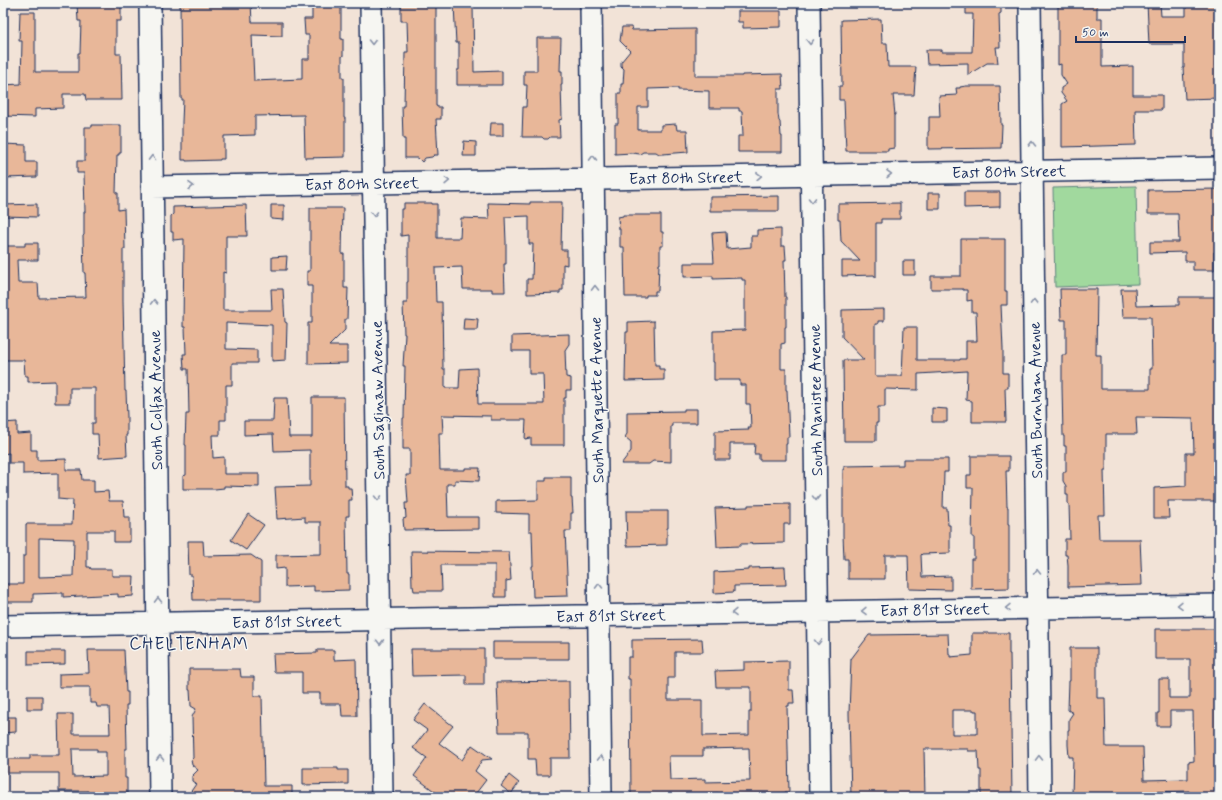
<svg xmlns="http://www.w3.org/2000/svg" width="1222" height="800" font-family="Mynerve,sans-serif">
	<rect width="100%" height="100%" fill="#f2e3d7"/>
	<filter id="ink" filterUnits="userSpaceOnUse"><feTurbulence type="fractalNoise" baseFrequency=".025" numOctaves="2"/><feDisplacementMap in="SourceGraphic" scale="8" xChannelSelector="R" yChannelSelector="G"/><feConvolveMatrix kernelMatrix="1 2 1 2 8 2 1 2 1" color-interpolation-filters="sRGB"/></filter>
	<g filter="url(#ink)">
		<!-- green -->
		<path fill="#a1d99e" stroke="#5e847e" d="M1136 186 1138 284 1055 287 1053 188Z"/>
		<!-- building -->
		<path fill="#e8b799" stroke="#1b2f5e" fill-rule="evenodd" d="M77 3H121V21H116V54H121L122 100H86L85 94H63V108L35 109V117L3 116V85L21 84 22 41H19L20 12H35V72H78V53H80L81 21H78Z
			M180 3H251L252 22H282V36L252 35 254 81 302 79V59H309V35H305L304 19H312V3H341V39H343V56H342V78H344V118H345V157L305 158 304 115 255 116V135L224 136V159H220V160L186 161V160H182V122L183 99H181Z
			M401 3H436V106H437V107H441V119H436L438 155H434L432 157 425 158 422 162 418 158H405V139H403L402 106H404L405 52H408L407 21H401Z
			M966 3H1001V13L999 14 1000 47H996L998 63H987L968 75V63L927 64 926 50H942V52H972L973 14H966Z
			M1058 3H1097V18H1102V67L1133 66V95H1162V110H1135L1136 145 1062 147V104L1067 101 1061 93V88L1067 84 1061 75V64L1058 65Z
			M1147 3H1160L1161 16H1186V4H1188V3H1219V32H1217L1216 66H1219V98L1185 99 1183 68H1184V44H1149Z
			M454 5H473L474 72 502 71V85H457V70H459V43H456Z
			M738 11H781V27L743 28V22H738Z
			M881 19 882 43H887L888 67H916L914 95H893L895 115H894V148L888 149V151H846L844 100H839V86H842L841 20Z
			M622 27H631L632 30 695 29V76H742V75L782 74 783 89H778V114L779 121 780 122 781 136H782V152H738V136H743L742 111H739V108H709V91L678 90V88L648 89V107H638V130H661V125L676 124 677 130H687L688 152 663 154H659L656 152H643L640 154 632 153 615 154V124H618V93H621V84H623L624 69 621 66V62L630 51 620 41Z
			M537 38H561L560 71H562V85H561L562 119 559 120 560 137H550L548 139H544L542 137H522L523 107H526L527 85H524V71H537Z
			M966 86H1000L1001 125H1002L1001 148 928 149V132L929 131V117H940L939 96 957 95 956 88H960V87Z
			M491 123H503V136H490Z
			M92 125H121V153H119V155H117L116 193H118V210L124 209 125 249H123V301L125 391H126L127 417V435H126L127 456 99 458 98 434H92V423H95V388H70V403H55V381L28 382V376H25L24 360H3V246H25V243H38V260H17L18 283H38L39 298 86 297 85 273H84L83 236 84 235V212H85L84 173H77V161H85V127H92Z
			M464 141 476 142V156H463Z
			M3 144 26 145V162H37V177L3 178Z
			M1219 189 1218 252H1214V270H1193V261H1185V252L1150 253V242H1179L1178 214H1148V190Z
			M964 192H1000V207L964 208Z
			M928 193H940V209H928Z
			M779 196V211H710V197Z
			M530 202H562L561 250H567V265L563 264V290H560V293L527 294V279H532L533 244H529V216L505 217 506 242V264H504L505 292H492V289H463L462 267 435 268 436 302H442L443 369H445V388H459L460 369 477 368 478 404H544L543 374H529V351H512V336L569 334V344L565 350 566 377 571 378V390H566V398H564V445H531V438L525 439 526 420H491V416L442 415 443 433H439L440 470H465V468H480L479 481 455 480V484H447L448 517H479V529L404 530 403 519 406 518 405 503H408L406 475H410V449H403V418H404L405 366H403L405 334H404L403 303H407V282H408V235L401 236V209H404V203H432V204H437V238H460L461 218 489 219 488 203 530 204Z
			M900 203V219H881V223H876V278L874 275 842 276V261H860L841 241 840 220H838V204Z
			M37 204V217L3 216V205Z
			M246 205 247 236H226V273L223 272V310H272L271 289H283L285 322 287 323 286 360 272 361V325L226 323V349L257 350V363H232V385H226V420H220V435H212L213 458 224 457V474H259V487L224 486V488L215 489H183V476L186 475V445H185L186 414H189L188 369H184L183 354H186L185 327H183L184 239 173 240V232H171V216L173 214V207Z
			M271 205H284V220L271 219Z
			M310 208H343L342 254H344V288H348L347 319H345V330L329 346H347V363L308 364V323H312V286H307V271H310Z
			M623 215H661V232H663V246H660V264H659L658 291H655V295H646V297H625L624 247H620V229H619L618 217 623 216Z
			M781 229V246H785L786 260H784L785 297H786V327H785V343L781 344V369H786V390H787L789 437H787V444H786V460H759V454H754L755 444H730V460H715V431L749 430 748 428H751L750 404H746V385H740V380H714V362H713V331L745 330V280H742V278L713 279V276L684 277V263H714L712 233 726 232 727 249 751 247V236H757V230Z
			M961 239H1005V291H1007V305H1001L1003 349V373H1008V388H1005L1006 422H972V401L966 400 967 371 918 374V390L885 389V407H878V423H876V441H844L843 360H864L842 337V310L884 309V321H878V324H875V376H902L904 327H917V360H960V359H966V341H977L976 312H972V300L967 301V290H963V289H931V276H961Z
			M287 256 286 270H272V257Z
			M903 261H915V275H903Z
			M1060 289H1097L1096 355H1101V389H1150V369H1152L1151 317H1123L1121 289H1135L1136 306 1179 305V297H1219V501H1168L1169 518H1154V488L1186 486V453H1194L1193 418 1136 417 1137 434H1106V470H1104L1105 515H1098L1099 539H1140L1142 585 1068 587V565L1067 555H1065V539H1070L1069 504H1068V495H1066V486L1063 481V472H1066V446H1064V436H1063L1062 386V355H1066V320H1061Z
			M464 318 478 319 477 330H463Z
			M654 321 655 365H659V369H664V380L625 381 626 332H628V322Z
			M312 397H344L345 486H348V488H351L352 500H349V516H346L347 574H349V590L314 591V586L285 587V568L276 569V555L321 554V522H305V517L277 519 275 487 310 486V450L274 451 273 434 244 435V421H273L274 398H287L289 437H312Z
			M932 408 947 409V422H932Z
			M684 409H697V423H672V426H671V462L653 461 649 464H621L631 451V442L625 437 627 434V412L684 411Z
			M17 422V434L31 433V450H37V460L66 459V470H81L82 480H94V492L108 491 109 501H123L124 517H130V542H114V531H87V567H90L91 569H112V576H134L133 596 118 597V594L63 597V593L33 594V602H3V584H23V556H26V524H72L73 500H69L58 499V473L23 474V463H9V453L3 454V423ZM39 538 74 539 73 576 39 577Z
			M971 456H1009V471H1006L1007 507H1008V524H1009V588L971 589V559H974V537H972L973 488H967V475H971Z
			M903 459H948V472H944L943 508H947L948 525H950V553L922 554 921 555 922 577 951 576V590L909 589 908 555H885V579H848V559H844L843 535V469H844V466L903 465Z
			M546 477H571V498H572L573 513H571V531H565L568 596 533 597 532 566H533L532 531H529V514L496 513V501L538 500V481H546Z
			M790 504V524H784V543L740 544V546L717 547 715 508 748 507V505Z
			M626 511H668V528H667V545L627 546Z
			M248 514 264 525 246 550 231 540Z
			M188 541H203L204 556 251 555 261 562V600H193L192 575H189Z
			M411 551 509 552 511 580 506 581V597H495V565H441L442 591H414L413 586H412Z
			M785 567 786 585 734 586V592L714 593V572L749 570V568Z
			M1155 629H1219V797H1189V791L1143 792V795H1072L1073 757H1069L1068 745V730H1069V719L1073 713 1068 710 1069 681H1070V648H1097V698H1105L1106 747H1143L1144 780 1188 779V762L1194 761 1193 711H1170V726H1157V713H1159V679H1169V698H1190V659H1155Z
			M972 633H1009V654H1010L1012 797H981V770H979L978 751H968V749H924L925 797H851L849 713 851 659 869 635 948 634 949 654H950V657L972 655ZM952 710H974V711H977V734H952Z
			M702 639 703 652H675V678H668V700H702V719H703V736L749 735V712H751V687H716L715 671 744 670V662L789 661V690H793L794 703H789V706H787L789 792H785V793L718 795V793L669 795V796H631L630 679H628V657H632V640ZM749 748 750 781 705 782V779L670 780 669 756H703V749Z
			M493 642H569V659H493Z
			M411 649H484V685H466V675L412 676Z
			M88 650H124L126 692H128V705H126L127 749H125V778H127V797H88V791H59V773H3V759H30V755H59L58 714H73V734H110L109 707H97L96 703H90V687H59V674L89 673ZM72 749H97V752H106V776L73 777Z
			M317 650H334V660L356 659 357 716H342L341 704H320V693H302V672H274L273 654 317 653Z
			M28 651H65V664L28 665Z
			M189 669H240L241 677H254V696H262L264 786H292V797H187L196 784 192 781V776L198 770 192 765 191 760 193 758 192 717 196 709 191 706 190 690H189Z
			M569 681 570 758H550V775H536L535 759H528V732H499L497 682Z
			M27 696H42V709H27Z
			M425 704 453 726 439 743 462 760 472 745 492 759 482 760 475 771 486 780 473 797H442L414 776 427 758 413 748 427 730 413 720Z
			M3 717H16V732L3 733Z
			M303 768H338V770H348V784L303 785Z
			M509 775 519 783 511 794 501 786Z"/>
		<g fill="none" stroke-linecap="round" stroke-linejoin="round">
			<!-- minor casing -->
			<g stroke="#1b2f5e" stroke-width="24">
				<path id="minor" d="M150 3 160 797
					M371 3 382 797
					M591 3 601 797
					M809 3 820 797
					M1030 3 1040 797
					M152 187 1219 168
					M3 626 1219 605"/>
			</g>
			<!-- minor -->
			<use href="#minor" stroke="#f6f6f2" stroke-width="21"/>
		</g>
		<!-- one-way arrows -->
		<defs><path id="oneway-chevron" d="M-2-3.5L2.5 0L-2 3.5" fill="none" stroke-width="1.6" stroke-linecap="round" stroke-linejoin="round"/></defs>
		<g stroke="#8892a8">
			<use href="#oneway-chevron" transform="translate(372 42) rotate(89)"/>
			<use href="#oneway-chevron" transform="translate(810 42) rotate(89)"/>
			<use href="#oneway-chevron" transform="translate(1032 144) rotate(-91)"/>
			<use href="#oneway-chevron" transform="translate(152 158) rotate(-91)"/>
			<use href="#oneway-chevron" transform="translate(593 158) rotate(-91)"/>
			<use href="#oneway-chevron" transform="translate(889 174) rotate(-1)"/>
			<use href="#oneway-chevron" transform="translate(759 176) rotate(-1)"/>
			<use href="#oneway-chevron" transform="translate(447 181) rotate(-1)"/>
			<use href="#oneway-chevron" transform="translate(191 186) rotate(-1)"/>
			<use href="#oneway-chevron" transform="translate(812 200) rotate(89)"/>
			<use href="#oneway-chevron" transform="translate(374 214) rotate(89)"/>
			<use href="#oneway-chevron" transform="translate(595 288) rotate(-91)"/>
			<use href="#oneway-chevron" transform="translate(154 302) rotate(-91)"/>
			<use href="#oneway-chevron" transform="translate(1034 302) rotate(-91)"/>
			<use href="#oneway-chevron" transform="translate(378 498) rotate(89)"/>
			<use href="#oneway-chevron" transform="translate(816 498) rotate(89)"/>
			<use href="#oneway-chevron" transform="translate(1037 572) rotate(-91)"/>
			<use href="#oneway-chevron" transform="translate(599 586) rotate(-91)"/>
			<use href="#oneway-chevron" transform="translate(158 600) rotate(-91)"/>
			<use href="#oneway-chevron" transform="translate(1180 605) rotate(179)"/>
			<use href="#oneway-chevron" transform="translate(1008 608) rotate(179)"/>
			<use href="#oneway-chevron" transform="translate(864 611) rotate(179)"/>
			<use href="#oneway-chevron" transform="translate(734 613) rotate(179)"/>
			<use href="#oneway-chevron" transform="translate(380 642) rotate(89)"/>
			<use href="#oneway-chevron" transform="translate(818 642) rotate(89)"/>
			<use href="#oneway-chevron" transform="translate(160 758) rotate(-91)"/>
			<use href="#oneway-chevron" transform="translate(601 758) rotate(-91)"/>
			<use href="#oneway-chevron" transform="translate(1039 758) rotate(-91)"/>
		</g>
	</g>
	<g text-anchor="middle" stroke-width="3" stroke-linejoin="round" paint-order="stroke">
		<!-- street labels -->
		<g font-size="16" fill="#1b2f5e" stroke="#f6f6f2">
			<text transform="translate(1009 171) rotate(-1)" y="6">East 80th Street</text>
			<text transform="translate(686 177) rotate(-1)" y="6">East 80th Street</text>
			<text transform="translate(362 183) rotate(-1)" y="6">East 80th Street</text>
			<text transform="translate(155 400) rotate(-91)" y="6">South Colfax Avenue</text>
			<text transform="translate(377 400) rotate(-91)" y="6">South Saginaw Avenue</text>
			<text transform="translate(596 400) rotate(-91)" y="6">South Marquette Avenue</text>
			<text transform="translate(815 400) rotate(-91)" y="6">South Manistee Avenue</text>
			<text transform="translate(1035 400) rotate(-91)" y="6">South Burnham Avenue</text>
			<text transform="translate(935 609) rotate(-1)" y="6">East 81st Street</text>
			<text transform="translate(611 615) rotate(-1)" y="6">East 81st Street</text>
			<text transform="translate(287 621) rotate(-1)" y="6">East 81st Street</text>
		</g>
		<!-- neighbourhood labels -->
		<g font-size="17" letter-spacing="1" fill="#1b2f5e" stroke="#f6f6f2">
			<text x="189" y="649">CHELTENHAM</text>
		</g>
	</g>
	<!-- margin -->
	<rect width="1222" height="800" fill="none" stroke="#f6f6f2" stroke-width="16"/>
	<rect x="8" y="8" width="1206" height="784" fill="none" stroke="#1b2f5e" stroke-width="1.5" filter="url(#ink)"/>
	<!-- scale -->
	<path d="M1076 36v6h109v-6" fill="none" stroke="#1b2f5e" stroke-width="2"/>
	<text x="1082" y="36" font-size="12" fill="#1b2f5e" stroke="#f6f6f2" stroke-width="3" paint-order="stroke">50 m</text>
</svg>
